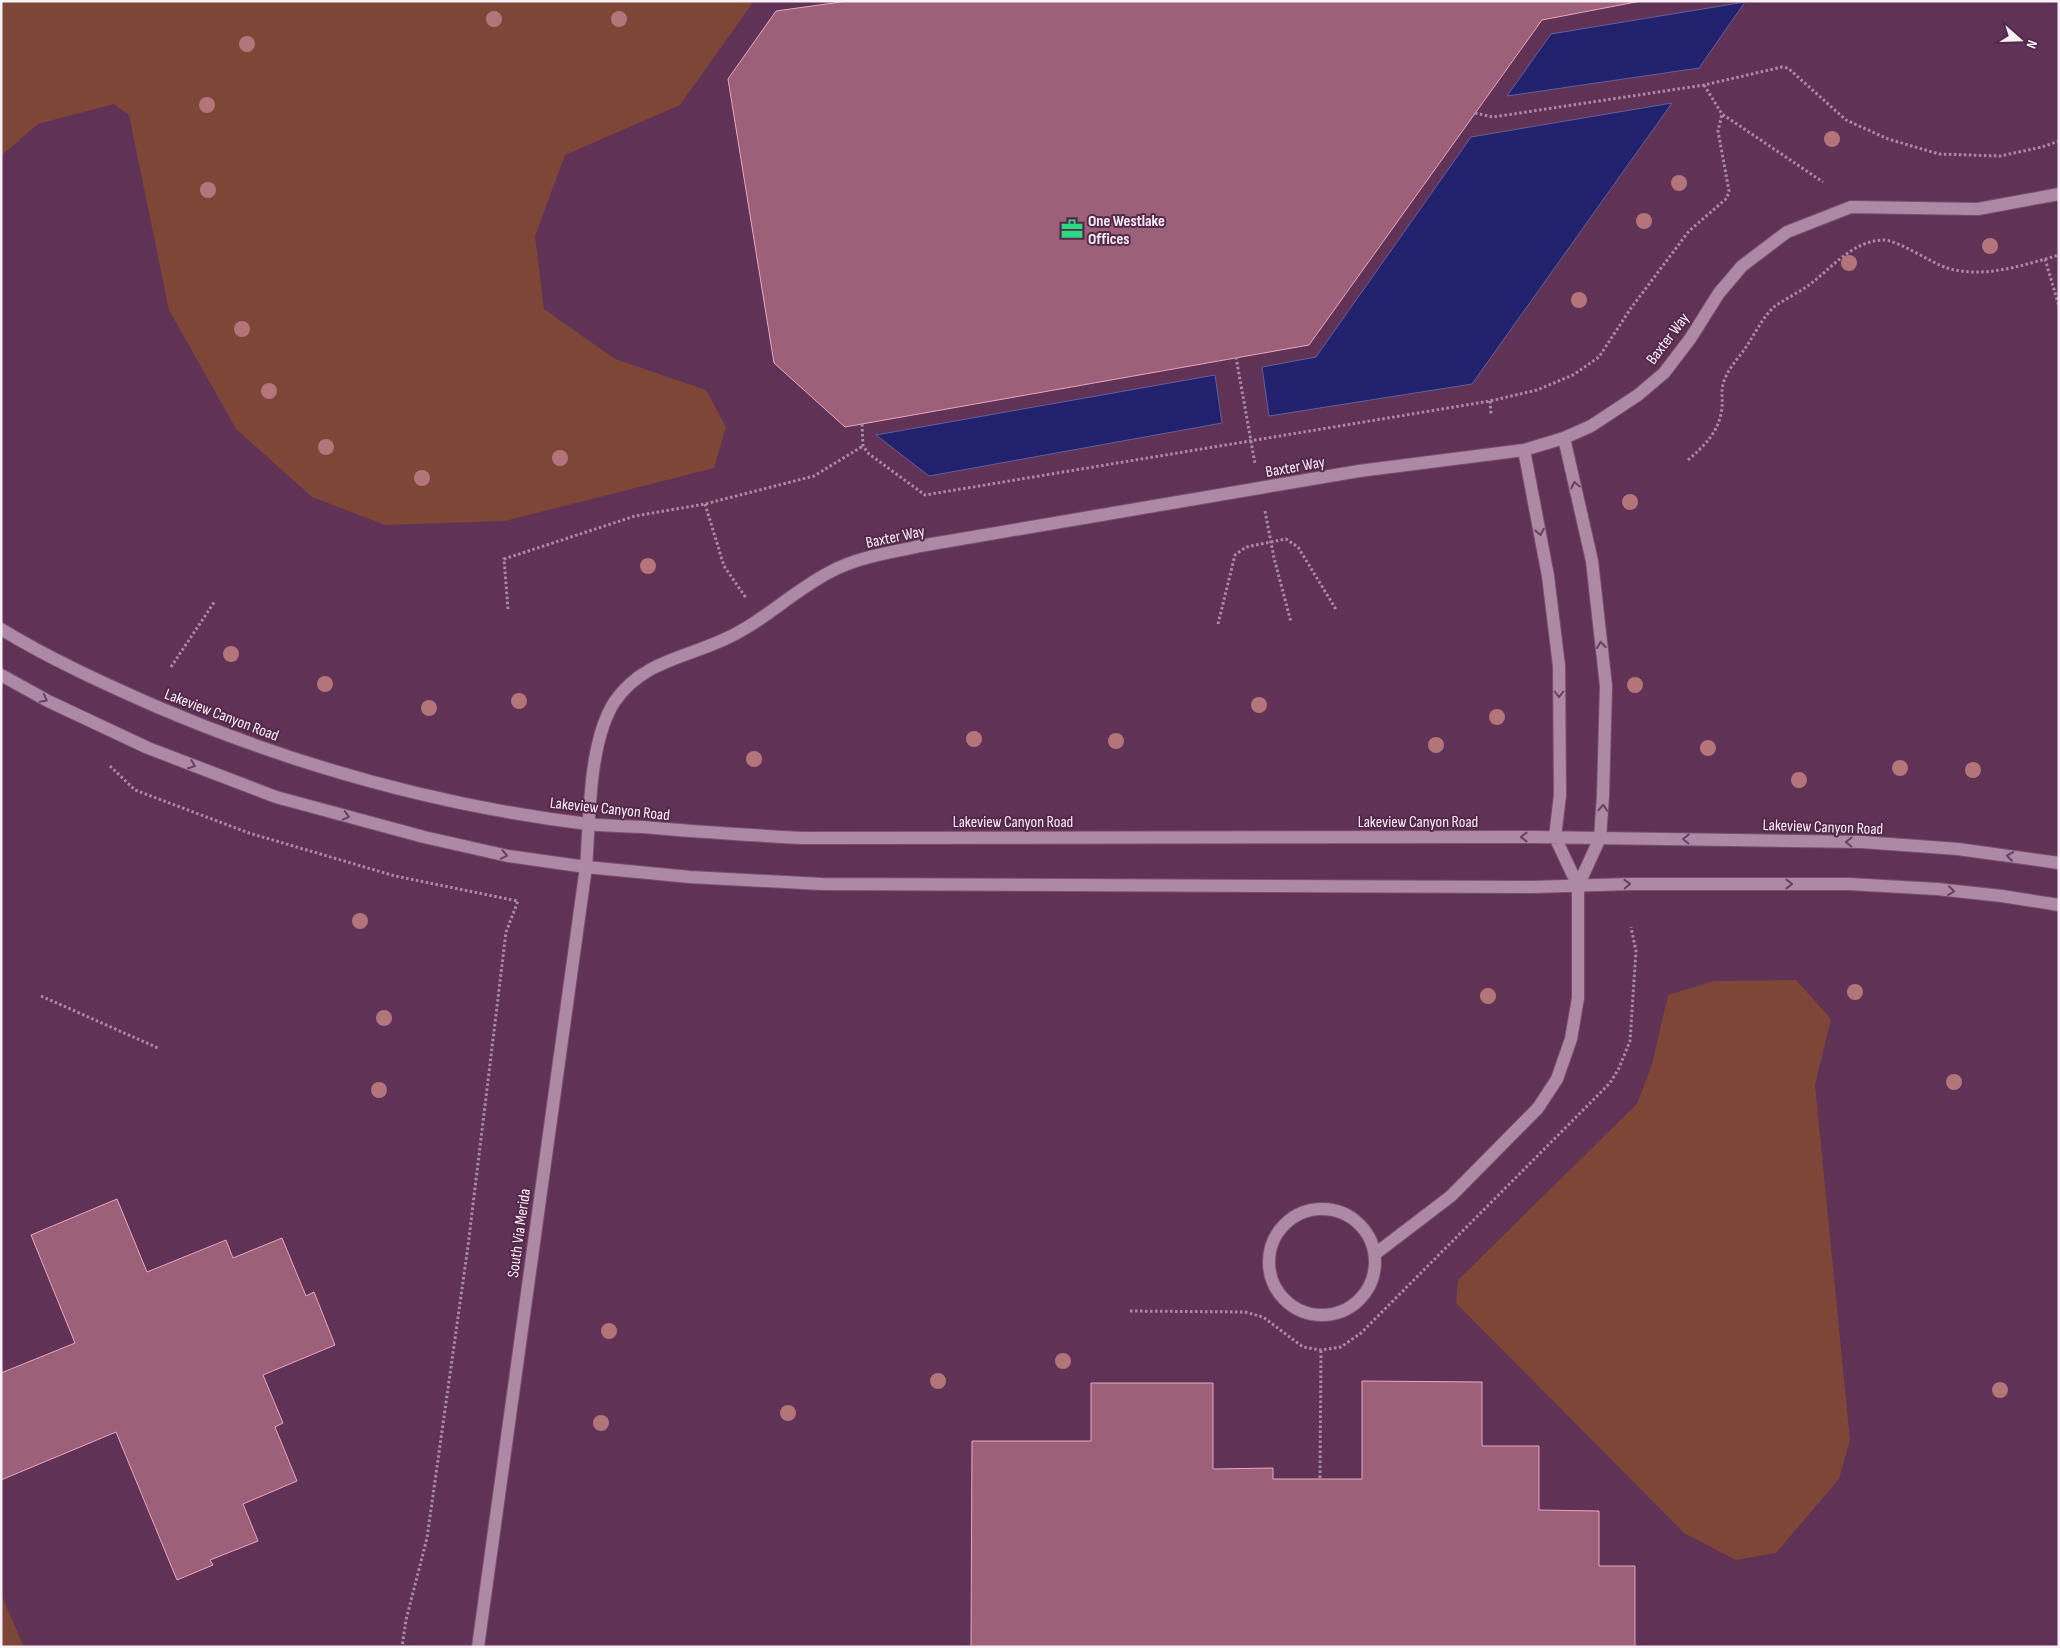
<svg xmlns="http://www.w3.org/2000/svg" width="2060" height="1648" font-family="'Sofia Sans Condensed',sans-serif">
	<rect width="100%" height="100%" fill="#603256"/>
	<!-- green -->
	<path fill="#7d4637" d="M1 1H754L680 105 565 155 535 236 544 309 615 359 706 390 726 427 714 468 505 521 385 525 312 497 236 429 169 310 129 115 114 104 38 124 1 156Z
		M1796 980 1831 1019 1815 1085 1850 1440 1839 1479 1776 1553 1736 1560 1684 1533 1456 1303 1458 1280 1637 1104 1652 1064 1668 995 1714 981Z
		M1 1594 24 1647H1Z"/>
	<!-- water -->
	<path fill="#21216e" stroke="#625f97" d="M1745 2 1699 68 1507 96 1551 34Z
		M1672 103 1472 384 1269 416 1262 367 1316 357 1471 137Z
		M1215 375 1222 423 929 476 876 435Z"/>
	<!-- building -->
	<path fill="#9c6078" stroke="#e9a7c0" d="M848 1H1641L1542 20 1309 345 845 427 774 363 728 79 776 11Z
		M117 1199 147 1272 226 1240 233 1258 282 1238 306 1296 314 1292 335 1345 263 1375 283 1423 275 1427 297 1481 243 1504 258 1541 210 1560 213 1565 177 1580 116 1432 1 1480V1373L75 1343 31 1235Z
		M1362 1381 1482 1382V1446H1539V1510L1599 1511V1566H1635V1647H971L972 1441H1091V1383H1213V1469L1273 1468V1479H1362Z"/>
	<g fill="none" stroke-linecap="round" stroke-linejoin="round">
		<!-- minor casing -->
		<g stroke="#795070" stroke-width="14">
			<path id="minor" d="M1564 438 1592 561 1606 686 1603 796 1600 838 1578 886
				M1 629C50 659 103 683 155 706 293 765 439 806 588 824 606 826 624 826 643 827 696 832 749 835 802 838L1533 837 1862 842 1958 849 2059 863
				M1 675 48 701 148 748 276 797 424 837 508 856 586 867 690 877 822 884 1532 887 1630 884H1849L1937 889 2002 896 2059 905
				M1269 1262a53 53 0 1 1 106 0a53 53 0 1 1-106 0Z
				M1375 1254 1451 1196 1538 1108 1557 1079 1571 1039 1578 998V886L1555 837 1560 795 1559 666 1548 576 1524 450
				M478 1647 586 867C590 819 588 742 615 701 643 661 685 658 725 639 763 622 793 591 830 572 857 557 890 553 920 546L1359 471 1524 450 1564 438 1591 426 1638 395 1664 373 1690 339 1719 293 1742 266 1787 232 1851 207 1978 209 2059 194"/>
		</g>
		<!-- path -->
		<path stroke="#a98ba2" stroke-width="3" stroke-dasharray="2.5 2.5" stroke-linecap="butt" d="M1704 85 1722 114 1823 182
			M1475 113 1493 117 1704 85 1782 67 1788 68 1846 120 1888 139 1939 154 2000 156 2042 147 2059 141
			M2045 259 2059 306
			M1236 357 1255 464
			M1490 401 1491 414
			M862 424 863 446 869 454 925 495 1490 401 1537 390 1573 375 1599 357 1631 308 1689 231 1727 198 1729 191 1718 131 1722 114
			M1688 460C1705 445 1719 432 1722 408 1723 398 1720 389 1725 379 1729 367 1739 358 1746 347 1755 334 1762 318 1774 307 1785 299 1798 293 1809 285 1832 268 1851 242 1882 240 1897 239 1931 263 1947 268 1984 279 2024 265 2059 255
			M705 504 724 566 746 598
			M1265 511 1274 558 1291 622
			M508 609 504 559 635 516 705 504 814 476 863 446
			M1218 624 1235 555 1246 547 1286 539 1298 547 1337 611
			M171 667 215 601
			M110 766 135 790 249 833 395 876 518 901 506 932 468 1246 427 1538 406 1620 402 1647
			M41 996 158 1048
			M1130 1311 1245 1312 1263 1317 1303 1347 1321 1350 1341 1347 1361 1333 1610 1083 1619 1068 1630 1041 1636 951 1631 927
			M1320 1478 1321 1350"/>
		<!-- minor -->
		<use href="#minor" stroke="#ae89a5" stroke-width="12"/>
	</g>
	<!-- trees -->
	<g fill="#b4757a">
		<circle cx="494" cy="19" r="8"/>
		<circle cx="619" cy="19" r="8"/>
		<circle cx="247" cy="44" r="8"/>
		<circle cx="207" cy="105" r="8"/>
		<circle cx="1832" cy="139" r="8"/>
		<circle cx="1679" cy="183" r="8"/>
		<circle cx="208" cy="190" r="8"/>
		<circle cx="1644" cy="221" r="8"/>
		<circle cx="1990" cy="246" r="8"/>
		<circle cx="1849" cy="263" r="8"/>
		<circle cx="1579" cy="300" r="8"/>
		<circle cx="242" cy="329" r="8"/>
		<circle cx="269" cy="391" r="8"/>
		<circle cx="326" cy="447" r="8"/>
		<circle cx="560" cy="458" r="8"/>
		<circle cx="422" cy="478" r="8"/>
		<circle cx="1630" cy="502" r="8"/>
		<circle cx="648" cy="566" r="8"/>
		<circle cx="231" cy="654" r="8"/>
		<circle cx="325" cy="684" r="8"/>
		<circle cx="1635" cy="685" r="8"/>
		<circle cx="519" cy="701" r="8"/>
		<circle cx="1259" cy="705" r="8"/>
		<circle cx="429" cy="708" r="8"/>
		<circle cx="1497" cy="717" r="8"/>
		<circle cx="974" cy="739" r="8"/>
		<circle cx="1116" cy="741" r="8"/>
		<circle cx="1436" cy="745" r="8"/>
		<circle cx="1708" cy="748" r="8"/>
		<circle cx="754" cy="759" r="8"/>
		<circle cx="1900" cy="768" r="8"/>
		<circle cx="1973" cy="770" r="8"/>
		<circle cx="1799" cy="780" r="8"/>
		<circle cx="360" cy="921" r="8"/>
		<circle cx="1855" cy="992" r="8"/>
		<circle cx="1488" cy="996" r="8"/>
		<circle cx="384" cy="1018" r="8"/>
		<circle cx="1954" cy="1082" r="8"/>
		<circle cx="379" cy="1090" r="8"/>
		<circle cx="609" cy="1331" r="8"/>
		<circle cx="1063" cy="1361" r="8"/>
		<circle cx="938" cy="1381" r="8"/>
		<circle cx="2000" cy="1390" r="8"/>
		<circle cx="788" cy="1413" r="8"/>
		<circle cx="601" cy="1423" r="8"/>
	</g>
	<!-- one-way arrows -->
	<defs><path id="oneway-chevron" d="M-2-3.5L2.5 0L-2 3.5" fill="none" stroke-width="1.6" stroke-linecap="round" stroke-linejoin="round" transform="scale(1.25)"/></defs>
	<g stroke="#6a4062">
		<use href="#oneway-chevron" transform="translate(1575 485) rotate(-102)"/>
		<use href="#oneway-chevron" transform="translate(1540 532) rotate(79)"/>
		<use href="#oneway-chevron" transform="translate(1601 645) rotate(-96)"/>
		<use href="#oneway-chevron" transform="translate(1559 694) rotate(90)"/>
		<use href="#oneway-chevron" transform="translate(44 699) rotate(28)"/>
		<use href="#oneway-chevron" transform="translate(192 765) rotate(21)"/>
		<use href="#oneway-chevron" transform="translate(1603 808) rotate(-86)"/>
		<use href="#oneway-chevron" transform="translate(346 816) rotate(15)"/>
		<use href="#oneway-chevron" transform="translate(1524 837) rotate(180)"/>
		<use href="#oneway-chevron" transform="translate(1686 839) rotate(-179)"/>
		<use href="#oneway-chevron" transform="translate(1849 842) rotate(-179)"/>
		<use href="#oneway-chevron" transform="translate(504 855) rotate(11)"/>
		<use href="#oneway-chevron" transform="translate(2010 856) rotate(-172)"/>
		<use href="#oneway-chevron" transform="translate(1627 884) rotate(-2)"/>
		<use href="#oneway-chevron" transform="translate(1789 884)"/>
		<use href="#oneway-chevron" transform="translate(1951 891) rotate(6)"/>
	</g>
	<!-- icons -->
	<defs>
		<g id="office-bare" transform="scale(1.725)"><path d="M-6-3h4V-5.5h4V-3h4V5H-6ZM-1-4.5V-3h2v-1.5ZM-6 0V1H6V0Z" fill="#2ed883" stroke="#54284b" stroke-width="2.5" paint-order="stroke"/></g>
	</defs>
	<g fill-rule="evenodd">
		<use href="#office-bare" x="1072" y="229"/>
	</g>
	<g text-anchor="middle" stroke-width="4" stroke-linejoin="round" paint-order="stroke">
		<!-- poi labels -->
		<g font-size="16" font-weight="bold" fill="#fbf0f8" stroke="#54284b" text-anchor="start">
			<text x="1088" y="226">One Westlake<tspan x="1088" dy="18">Offices</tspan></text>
		</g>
		<!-- street labels -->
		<g font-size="16" fill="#fbf0f8" stroke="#54284b">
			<text transform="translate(1667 338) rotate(-53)" y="6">Baxter Way</text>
			<text transform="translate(1295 466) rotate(-10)" y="6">Baxter Way</text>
			<text transform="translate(895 536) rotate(-12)" y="6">Baxter Way</text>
			<text transform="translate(222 714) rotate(21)" y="6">Lakeview Canyon Road</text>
			<text transform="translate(610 808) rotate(6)" y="6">Lakeview Canyon Road</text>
			<text x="1013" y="827">Lakeview Canyon Road</text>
			<text x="1418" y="827">Lakeview Canyon Road</text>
			<text transform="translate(1823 826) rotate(2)" y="6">Lakeview Canyon Road</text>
			<text transform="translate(518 1233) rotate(-82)" y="6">South Via Merida</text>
		</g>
	</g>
	<!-- border -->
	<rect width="2060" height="1648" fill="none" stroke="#fbf0f8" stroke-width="5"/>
	<!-- north arrow -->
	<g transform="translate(2020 40) rotate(110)" stroke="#54284b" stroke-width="4" paint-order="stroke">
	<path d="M0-4L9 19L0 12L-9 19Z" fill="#fbf0f8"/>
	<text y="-8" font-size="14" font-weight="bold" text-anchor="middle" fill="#fbf0f8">N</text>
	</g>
</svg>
